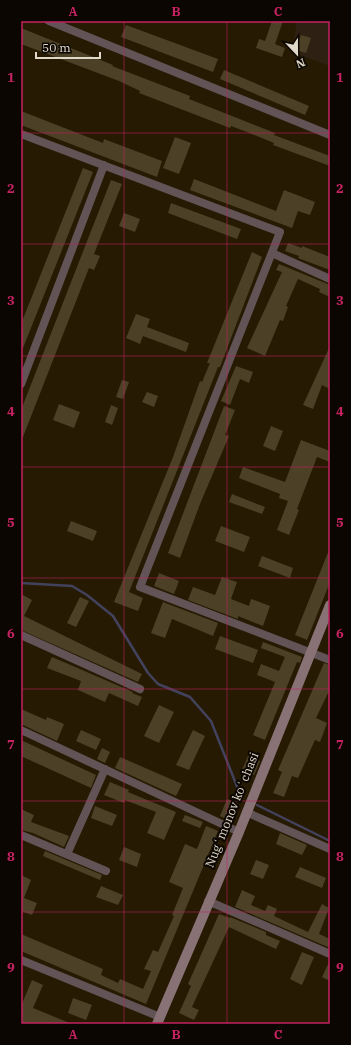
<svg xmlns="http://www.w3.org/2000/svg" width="351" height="1045" font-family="'IBM Plex Serif',serif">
	<rect width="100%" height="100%" fill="#261b02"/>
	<!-- education -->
	<path fill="#2e2114" d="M297 21H330V66L292 52Z"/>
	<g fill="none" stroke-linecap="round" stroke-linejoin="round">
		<!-- stream -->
		<path stroke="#43425e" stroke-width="2.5" d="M21 583 72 586 87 595 113 616 148 673 158 684 190 697 211 721 240 794
			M257 805 330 841"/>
	</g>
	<!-- building -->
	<path fill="#4c4026" d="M272 21H283L275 44 285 48 282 57 256 48 259 39 265 41Z
		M126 25 218 59 213 72 121 37Z
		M21 28 113 65 112 66 190 96 189 99 275 133 274 135 330 156V166L273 145 274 143 247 132 231 126 230 128 139 93 140 91 119 81 21 44Z
		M301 35 311 38 306 53 296 50Z
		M224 70 309 106 305 115 220 79Z
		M21 111 103 143 104 139 162 161 157 177 21 125Z
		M175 137 191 143 179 174 163 168Z
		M83 168 93 172 21 353V324Z
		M194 179 276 211 284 190 315 202 310 215 298 211 292 228 190 190Z
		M111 180 122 184 94 254 100 256 94 270 89 268 21 442V410Z
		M171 203 241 229 237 239 168 213Z
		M124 213 140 219 135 232 119 226Z
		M288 243 302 248V246L330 257V270L298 258 299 256 285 251Z
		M252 252 262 257 220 367H218L129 592 143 598 138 611 114 602 173 457 200 381 202 382 210 363H207Z
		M279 264 330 285V297L319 292 320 289 298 279 286 306 288 307 283 321 280 320 265 356 247 348 282 272 276 270Z
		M136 314 150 319 147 327 189 343 186 352 143 336 140 344 126 338Z
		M330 346V389L322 385 313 409 303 405Z
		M236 366 253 372 249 383 240 379 230 405 221 401Z
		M122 380 129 382 123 399 116 397Z
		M147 392 158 396 154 407 142 402Z
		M59 404 80 412 74 428 53 420Z
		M111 405 118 408 112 425 105 422Z
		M224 406 235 410 225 435 229 436 200 504 180 558 168 553Z
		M271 426 283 431 275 451 263 446Z
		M301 440 330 451V462L317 457 297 509 299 510 289 535 277 530 288 501 279 498 280 494 239 478 243 467 285 482Z
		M232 494 265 507 262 514 229 502Z
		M71 521 97 531 93 541 67 531Z
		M221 526 250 537 244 552 215 541Z
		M329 550 330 582 307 640 295 635Z
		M262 556 293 568 290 578 258 566Z
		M159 573 179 581 174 594 154 586Z
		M222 577 237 582 231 599 249 606 251 599 270 606 263 626 238 616V619L188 600 193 587 215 595Z
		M23 595 32 600 24 616 142 674 138 682 21 630V599Z
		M80 597 89 601 76 627 67 623Z
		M163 602 218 623 213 636 172 619 165 638 151 633Z
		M220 636 258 650 253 663 215 649Z
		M263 642 302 657 300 663 297 662 265 740 253 735 275 682 257 675 261 664 279 671 285 657 261 648Z
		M52 657 133 692 132 693 142 697 138 706 109 693 105 702 78 690 81 681 47 668Z
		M324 663 330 665V689L316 718 327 723 320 742 315 740 298 778 292 776 284 797 273 793 282 772 278 770Z
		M159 705 174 712 159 743 144 736Z
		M21 709 46 720 47 717 64 724 57 741 21 724Z
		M81 730 101 739 96 750 76 741Z
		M193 730 205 736 189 770 176 765Z
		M21 740 96 775 91 788 23 757 21 755Z
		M102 748 110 752 105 763 97 759Z
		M248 756 260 761 254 775 242 770Z
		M120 757 182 784 176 796 115 768Z
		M110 782 129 790 128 792 176 812 164 840 147 833 156 812 125 800 124 803 104 795Z
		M227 799 238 804 231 821 220 816Z
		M95 806 117 815 112 826 91 818Z
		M21 809 34 815 31 822 69 836 64 847 33 833 21 830Z
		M185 815 203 822 200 828 182 821Z
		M206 826 218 831 146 1004 21 951V934L103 969 101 975 118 983 120 979 143 989 151 971 144 969 153 950 158 952 174 916 172 915 183 888 169 882 185 844 197 849Z
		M280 833 307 845 302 855 276 844Z
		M124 847 141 854 137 867 119 860Z
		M45 851 102 875 100 880 43 856Z
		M256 860 269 865 263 879 250 874Z
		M300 867 326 878 322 888 295 877Z
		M21 875 31 880 24 898 37 903 32 915 21 911Z
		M101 886 123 895 118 905 96 897Z
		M242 890 255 896 251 905 265 911 268 905 277 909 274 916 308 932 322 904 329 908 319 934 330 939V948L235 907Z
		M219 914 230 918V917L266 932V935L280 941 276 949 229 927 192 1007 199 1010 194 1020 179 1013 191 986 188 984Z
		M302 952 314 957 302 985 290 979Z
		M330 960V981L322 977Z
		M32 980 43 985 33 1008 72 1024H21V1006Z
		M73 998 92 1005 86 1020 68 1013Z"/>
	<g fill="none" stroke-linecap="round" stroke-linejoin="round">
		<!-- minor -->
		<path stroke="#625356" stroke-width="8" d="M49 21 330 135
			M21 134 280 232 140 587 330 660
			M272 253 330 279
			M21 384 104 165
			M21 635 140 689
			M21 730 239 832
			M246 812 330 849
			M21 835 106 871
			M67 854 105 769
			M208 901 330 954
			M21 960 160 1017"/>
		<!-- secondary -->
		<path stroke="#897276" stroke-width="10" d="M157 1024 239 832 330 605"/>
	</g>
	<!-- grid -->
	<path fill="none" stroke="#c42261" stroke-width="1" stroke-opacity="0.55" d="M124 21V1024M227 21V1024M21 133H330M21 244H330M21 356H330M21 467H330M21 578H330M21 689H330M21 801H330M21 912H330"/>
	<g text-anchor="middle" stroke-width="4" stroke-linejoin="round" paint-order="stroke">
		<!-- street labels -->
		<g font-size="12" fill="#e0d9ca" stroke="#0b0601">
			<text transform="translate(232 810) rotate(-68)" y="4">Nugʻmonov koʻchasi</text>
		</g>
	</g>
	<!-- border -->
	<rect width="351" height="1045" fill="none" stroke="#0b0601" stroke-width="44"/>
	<!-- north arrow -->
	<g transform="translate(297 54) rotate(158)" stroke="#0b0601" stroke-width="3" paint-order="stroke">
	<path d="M0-3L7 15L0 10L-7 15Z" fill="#e0d9ca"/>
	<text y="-6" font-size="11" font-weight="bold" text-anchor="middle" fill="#e0d9ca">N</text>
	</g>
	<!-- scale -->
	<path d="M36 52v6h64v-6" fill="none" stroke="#e0d9ca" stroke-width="2"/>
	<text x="42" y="52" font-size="12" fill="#e0d9ca" stroke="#0b0601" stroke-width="3" paint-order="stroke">50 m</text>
	<rect x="22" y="22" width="307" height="1001" fill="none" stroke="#c42261" stroke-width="1.5"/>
	<g font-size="13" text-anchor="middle" font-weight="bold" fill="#c42261">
		<text x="73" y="16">A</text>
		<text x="176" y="16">B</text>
		<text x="278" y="16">C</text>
		<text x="11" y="82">1</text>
		<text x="340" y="82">1</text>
		<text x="11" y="193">2</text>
		<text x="340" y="193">2</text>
		<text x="11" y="305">3</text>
		<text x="340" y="305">3</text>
		<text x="11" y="416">4</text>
		<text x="340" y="416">4</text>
		<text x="11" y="527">5</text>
		<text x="340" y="527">5</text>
		<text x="11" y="638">6</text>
		<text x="340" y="638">6</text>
		<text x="11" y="749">7</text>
		<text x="340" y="749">7</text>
		<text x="11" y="861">8</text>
		<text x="340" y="861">8</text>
		<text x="11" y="972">9</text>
		<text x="340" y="972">9</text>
		<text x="73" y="1039">A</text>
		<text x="176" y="1039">B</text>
		<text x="278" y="1039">C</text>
	</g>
</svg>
